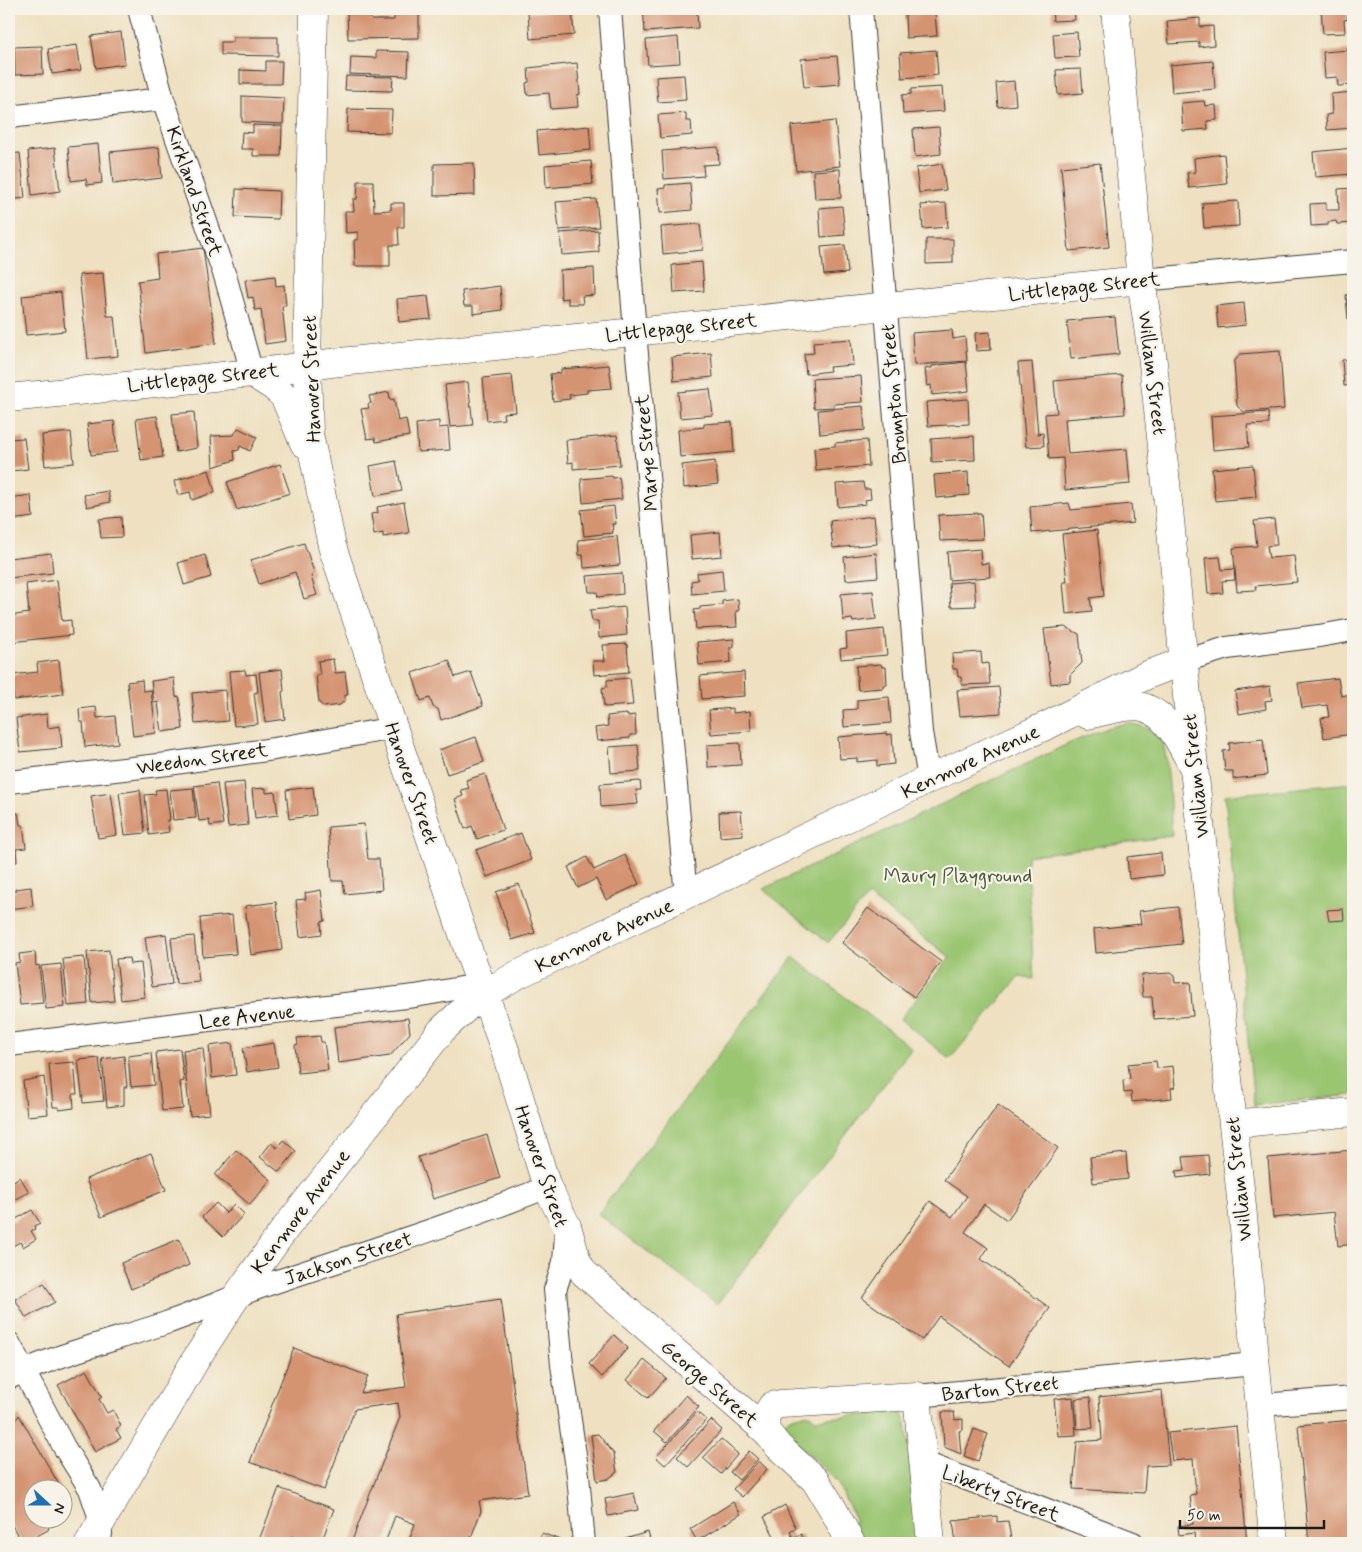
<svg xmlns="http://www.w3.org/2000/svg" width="1362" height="1552" font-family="Mynerve,sans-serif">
	<rect width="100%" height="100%" fill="#f7f3e8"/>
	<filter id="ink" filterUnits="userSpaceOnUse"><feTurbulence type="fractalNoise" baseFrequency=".02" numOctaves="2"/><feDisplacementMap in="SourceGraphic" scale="10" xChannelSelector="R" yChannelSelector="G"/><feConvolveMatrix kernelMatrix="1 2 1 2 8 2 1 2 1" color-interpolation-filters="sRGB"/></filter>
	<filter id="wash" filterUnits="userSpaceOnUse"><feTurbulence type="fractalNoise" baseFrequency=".0096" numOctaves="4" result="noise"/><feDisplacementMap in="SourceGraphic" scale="20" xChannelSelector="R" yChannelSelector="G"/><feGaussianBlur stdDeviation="1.12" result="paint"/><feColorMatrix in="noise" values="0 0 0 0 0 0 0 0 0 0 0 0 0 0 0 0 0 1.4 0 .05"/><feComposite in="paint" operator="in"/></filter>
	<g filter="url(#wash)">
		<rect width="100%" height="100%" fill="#eee0c0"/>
		<!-- green -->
		<path fill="#9ac571" stroke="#5b7046" d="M1127 723C1138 725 1150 727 1159 736 1170 748 1170 818 1172 836L1027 856 1034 979 1019 977 950 1059 900 1019 950 957 868 896 828 943 763 889 1070 743 1110 727Z
			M1353 783V1095L1254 1105 1225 795Z
			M793 957 912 1048 717 1304 598 1214Z
			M880 1406 899 1410 906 1422 918 1532 912 1543H861L853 1529 855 1519 837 1482 806 1451 796 1453 780 1430C787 1415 795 1416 810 1414L815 1419 874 1414Z"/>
		<g id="blocks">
			<!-- building -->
			<path fill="#d49371" d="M347 9H371V20H394V10L419 9V38L348 39Z
				M572 9 574 35 530 39 528 13Z
				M643 9H697L698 28 645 32Z
				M1052 9H1074L1075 20 1053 21Z
				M1321 9H1347L1348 19 1344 20 1345 33 1323 34Z
				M935 13 937 36 906 38 905 14Z
				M1200 18V27L1213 26 1214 45 1199 47V42L1169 44 1167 21Z
				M121 32 125 64 96 68 91 36Z
				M1077 32 1079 57 1055 58 1053 34Z
				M233 37H278V56L221 55V42H233Z
				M678 37 680 63 648 65 646 40Z
				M77 45 81 70 52 74 48 49Z
				M42 46 43 74 15 75 14 47Z
				M936 50 938 75 902 78 900 53Z
				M1350 50 1353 85 1338 86 1337 77 1325 78 1323 52Z
				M376 51 409 52 408 76 350 74 351 57 376 58Z
				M837 56 840 84 804 87 801 59Z
				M266 61H282L281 84H240V70L266 71Z
				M1213 61 1215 89 1172 93 1170 65Z
				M577 63 580 94 577 95 578 107 551 109 549 93 527 95 526 83 529 82 528 68Z
				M1081 69 1083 93 1058 95 1056 70Z
				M684 75 686 100 658 102 656 77Z
				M346 76 393 77 392 91 345 90Z
				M1014 81 1016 105 998 107 996 83Z
				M942 87 944 111 903 114 902 95 911 94V89Z
				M1353 92V128L1327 130 1326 115 1332 114 1331 94Z
				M242 96 284 98 283 124 242 122Z
				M1204 101 1205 106 1216 105 1217 120 1207 121 1208 129 1183 131 1181 103Z
				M348 109 392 110 391 133 347 132Z
				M686 113V121H691L692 135 660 138 658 115Z
				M835 121 840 166 796 171 791 126Z
				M253 125 282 126 281 156H253V149H241L242 132 253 133Z
				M589 126 591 150 539 155 537 131Z
				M939 127 941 154 915 157 913 129Z
				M98 144 102 183 87 185 86 179 71 181 68 147Z
				M159 147 162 178 113 184 110 152Z
				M718 147 719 164 703 165 704 176 664 179 662 151Z
				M55 148 60 191 32 195 28 151Z
				M1353 148V174L1315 177 1313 152Z
				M20 153 25 198 9 200V154Z
				M1224 154 1227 184 1189 188 1187 173 1195 172 1194 158Z
				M591 161 593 184 546 188 545 165Z
				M474 163 475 195 434 196V164Z
				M1100 163 1109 247 1069 251 1061 167Z
				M942 164 946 190 919 193 916 168Z
				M840 169 841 198 815 199 813 171Z
				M358 181H373L374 211 391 210V203H404V227H398L399 245H390V266H355L354 240H358V232L346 233 345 211H354L353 199H357Z
				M690 183 692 210 660 213 658 189 665 188V185Z
				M1353 188V223L1337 224 1336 221 1328 222V225L1311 226 1310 204 1326 203V210H1339L1338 189Z
				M236 189 279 191 278 219 235 217Z
				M596 199 599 227 559 230 556 202Z
				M1238 201 1239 226 1204 228 1202 203Z
				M946 203 948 227 923 229 921 205Z
				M842 206 845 235 821 237 819 208Z
				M700 224 703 250 663 254 661 227Z
				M598 230 599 252 562 255 560 233Z
				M926 239H953V263L926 264Z
				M845 245 848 273 824 275 821 247Z
				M203 248 216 343 146 353 138 281 158 278 156 254Z
				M702 262 704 291 674 293 672 265Z
				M594 268 595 295 582 296 583 304H568V298L561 299 560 270Z
				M103 273 107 316H114L118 356 88 359 79 275Z
				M275 276 276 286 284 285 286 306H282L286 341 265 344 261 309 255 310 253 297 248 298 245 280Z
				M500 286 502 310 473 314V306H464L462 291Z
				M61 292 65 331 26 335 22 296Z
				M1353 294V319H1348L1346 295Z
				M428 296 431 319 399 322 397 299Z
				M1244 303 1246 325 1218 328 1216 306Z
				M1115 317 1119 354 1071 359 1067 321Z
				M952 330 953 339 965 337 967 361 914 365 912 333Z
				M990 332 991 350 976 351 975 333Z
				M851 339 853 365 829 367 830 371 806 374 804 354 814 353 813 342Z
				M1280 351 1284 409 1244 412 1237 406 1234 362 1240 354Z
				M711 353 713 377 674 381 672 357Z
				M1353 359V385L1344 386 1342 360Z
				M966 362 969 391 932 395 931 385 927 386 925 369 932 368V366Z
				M1032 362 1038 434 1043 433 1044 446 1026 447 1018 363Z
				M609 365 612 388 587 390V393L569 395 570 399 553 401 550 374 561 373V369Z
				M512 375 516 412 503 413 504 419 487 421 483 378Z
				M1122 375 1125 414 1065 419 1068 454 1127 449 1130 484 1065 490 1063 458 1049 459 1045 414 1057 413 1054 381Z
				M861 376 863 402 834 404V407L814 408 812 379Z
				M468 382 473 425 450 427 445 385Z
				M710 389 713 415 680 418 678 392Z
				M389 392 390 400 394 399 398 421 406 419 409 436 376 442 375 438 367 439 361 409 369 408 368 404 371 403 369 396Z
				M968 399 969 424 928 426 926 402Z
				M863 406 865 430 820 434 818 410Z
				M194 412 197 448 176 452 172 414Z
				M1268 412 1269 424 1247 425 1249 447 1213 450 1211 416Z
				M157 416 163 457 141 460 136 419Z
				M114 421 117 452 91 455 87 424Z
				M439 421V428L448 427 450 450 418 452 416 424Z
				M732 422 734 452 680 457 678 430 704 427V424Z
				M238 428 257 437 250 451 240 446 239 450 234 451 235 460 213 467 211 436 234 435Z
				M71 432 74 463 45 466 42 435Z
				M617 435 620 465 573 469V462L568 463 566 440Z
				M974 436 975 460 932 462 931 439Z
				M24 438 28 469 12 471 11 462H9V439Z
				M867 440 869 466 816 471 814 448 835 446V443Z
				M396 461 402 491 375 496 370 466Z
				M715 461 718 484 684 488 682 465Z
				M280 464 290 493 237 510 227 482Z
				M1253 465 1256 497 1215 501 1212 469Z
				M209 470 215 492 192 500 190 492 178 495 174 481Z
				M968 472 969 495 936 498 934 475Z
				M612 476 613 478 619 477 622 499 583 503 581 479Z
				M863 482 864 489H870L871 499 865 500 866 504 838 507 836 484Z
				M108 491 110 502 87 507 84 495Z
				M31 495 33 517 12 520 10 498Z
				M404 502 409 533 383 537V533L374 535 371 514 378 513 377 507Z
				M1069 503 1071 510 1131 504 1133 523 1032 533 1030 507Z
				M614 506 616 524H612L613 533 584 536 581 510Z
				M981 513 983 539 940 541 938 515Z
				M874 516 877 544 833 548 830 521Z
				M121 517 122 537 101 538 99 519Z
				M1274 519 1277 545 1267 546 1269 558 1294 556 1297 582 1255 586 1256 590 1237 591 1233 548 1257 546 1254 521Z
				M1097 530 1104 596 1090 598 1092 611 1066 614 1063 582H1067L1062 534Z
				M720 532 722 556 692 559 690 535Z
				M617 536 620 565 584 568 583 555H579L578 540Z
				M304 543 314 572 311 577 317 595 304 599 295 572 259 584 251 560Z
				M980 549 981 564 989 563 990 577 949 580 947 552Z
				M51 553 53 573 9 578V558Z
				M876 553 878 577 846 580 844 557Z
				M205 555 211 577 184 585 178 563Z
				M1220 557 1222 570 1234 569 1235 580 1222 581 1223 593 1208 594 1205 558Z
				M722 570 724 591 692 594 691 581 698 580 697 573Z
				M622 573 623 594 598 597 597 592H589L587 576Z
				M57 580 62 621 71 620 72 635 11 642 9 616 29 613 26 584Z
				M974 581 976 606 951 607 949 583Z
				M873 591 876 619 853 622 852 619 843 620 841 594Z
				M738 599 739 611H736L737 627 696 629 694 610 700 609V607L722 605V601Z
				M625 607 627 635 599 638 598 621H592L590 610Z
				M1065 627 1079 634 1082 663 1070 675V682L1051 684 1044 629Z
				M884 629 887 655 841 659 840 649 847 648 846 633Z
				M734 639V647H730L731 662 699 665 697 642Z
				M627 644 629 672 594 675 593 661H605L603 645Z
				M981 652 982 664 988 663 990 684 962 685 961 677H958L957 669H953L952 654Z
				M333 659 335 673 345 672 348 695H345V700L340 705 324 707 319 703 316 675H320L318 661Z
				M59 660 63 694 14 700 11 675 38 672 37 663Z
				M449 660 455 677 471 672 483 706 441 720 438 709 433 707 430 698 421 701 412 673Z
				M881 664 882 667H886L887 685H883V688L858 690 856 666Z
				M282 669 284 691 282 692 285 719 265 722 259 672Z
				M245 670 246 675 256 674 258 692 254 693 258 724 234 726 229 671Z
				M744 672 745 696 702 699 700 676Z
				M174 678 176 697 179 696 183 729 162 732 158 702 154 703 151 681Z
				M630 678 633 705 604 707 602 688 607 687V680Z
				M1338 678 1341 696 1351 694 1353 710V734L1324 738 1321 718 1329 717 1327 705 1302 708 1298 683Z
				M142 680 143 691 151 690 156 733 133 736 127 682Z
				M1270 686 1272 700 1265 701 1266 709 1239 714 1235 691Z
				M999 687 1001 713 960 716 957 690Z
				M225 690 228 721 195 724 192 693Z
				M889 697 891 723 844 727 843 710 857 709V700Z
				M96 707 97 718 115 716 118 743 85 747 83 722H80L79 709Z
				M733 708V713L750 711 751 731 711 734 709 710Z
				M47 714 48 728 60 726 62 748 20 752 16 718Z
				M627 714V716L635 715 636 735H630V738L597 741 595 728 608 726 607 716Z
				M887 733 886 735 892 734 894 764 877 766V760L857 762V758L840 759 838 737Z
				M476 737 484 762 447 774 439 750Z
				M1263 739 1267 775 1233 779V771H1225L1223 751 1230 750 1229 743Z
				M740 743 741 765 708 767 707 745Z
				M638 745 640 771 611 773 609 747Z
				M485 774 503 830 477 839 472 826 465 829 455 799 463 796 461 790 469 788 466 780Z
				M640 781 641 790H636L638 804 601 807 600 784Z
				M244 782 248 825 228 827 223 784Z
				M217 783 223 824 210 826 209 820 199 821 194 786Z
				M313 787 316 815 289 819 286 790Z
				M193 788 196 818 173 820 170 790Z
				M266 788V793L275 792 278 815 255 818 252 789Z
				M166 789 170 820H167L169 832 149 835 145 795 156 794 155 790Z
				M140 790 145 833 125 835 119 793Z
				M111 793 117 835 98 838 91 796Z
				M741 811 743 835 720 837 719 812Z
				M18 813 20 825H23L26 848 16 849 17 862 9 863V814Z
				M364 824 368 859H379L382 890 345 894 343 881H332L328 827Z
				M521 833 531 860 487 877 476 850Z
				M1161 853 1163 875 1129 879 1127 857Z
				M625 855 639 884 606 900 596 879 578 888 568 867 587 857 594 870Z
				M519 884 535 933 512 940 496 892Z
				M31 887 33 906 9 909V892L16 891 15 889Z
				M321 890 325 921 321 922 322 934 300 937 296 900 306 899 305 893Z
				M276 902 282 950 251 955 245 906Z
				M1178 907 1182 944 1096 953 1094 929 1141 924 1139 911Z
				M868 908 941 962 914 997 842 943Z
				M1343 909 1344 920 1329 921 1327 910Z
				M232 915 236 954 203 957 200 918Z
				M166 934 172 984 152 987 145 937Z
				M194 936 199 982 176 984 171 938Z
				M109 950 114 1001 92 1003 87 952Z
				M35 952 36 966 39 965 43 1003 20 1005 15 963 20 962 19 954Z
				M84 957 88 1004 68 1006 63 959Z
				M129 958 130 964 141 963 145 997 121 1000 116 959Z
				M61 964 65 1007 46 1009 41 966Z
				M1170 973 1174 976 1175 983 1190 982 1193 1016 1154 1019 1152 997H1143L1141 975Z
				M408 1018 410 1033 390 1056 338 1063 334 1027Z
				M320 1036 321 1042H324L328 1070 298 1073 295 1045 298 1044 297 1038Z
				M232 1043 236 1075 212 1078 209 1046Z
				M274 1043 278 1067 247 1072 243 1048Z
				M203 1048 210 1114 190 1116 183 1050Z
				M180 1049 184 1081 180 1082 183 1109 162 1111 156 1052Z
				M151 1053 154 1085 131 1087 128 1056Z
				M124 1056 127 1087H124V1105L107 1107 102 1059Z
				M99 1058 104 1101 83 1103 78 1060Z
				M1156 1061 1157 1068 1173 1066 1175 1087 1171 1088 1172 1098 1132 1102 1131 1092 1124 1093 1123 1080 1130 1079 1128 1064Z
				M74 1062 77 1094H73L74 1108 59 1110V1107H53L49 1064Z
				M44 1077 48 1114 27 1116 23 1081Z
				M998 1105 1058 1148 1007 1220 984 1204 965 1232 988 1248 981 1259 1050 1308 1009 1366 939 1316 922 1340 862 1298 930 1201 952 1217 967 1196 944 1180Z
				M487 1135 500 1178 433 1199 418 1157Z
				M283 1140 296 1151 279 1172 260 1157 271 1143 277 1148Z
				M236 1150 271 1180 250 1205 215 1175Z
				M1353 1150V1244L1338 1246 1334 1212 1273 1218 1268 1158Z
				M151 1153 166 1190 101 1217 86 1179Z
				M1126 1153 1128 1179 1093 1183 1090 1157Z
				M1208 1155 1210 1174 1177 1178 1176 1171 1185 1170 1183 1157Z
				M20 1177 29 1192 9 1203V1184Z
				M216 1203 226 1213 234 1204 244 1214 223 1237 202 1217Z
				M32 1210 40 1223 34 1226 35 1229 31 1231 36 1239 23 1247 20 1242 9 1248V1223Z
				M179 1239 189 1265 131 1289 121 1263Z
				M44 1283 55 1302 26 1318 15 1299Z
				M501 1299 528 1494 479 1501 481 1511 469 1543H408L415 1524 395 1516 385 1543H351L400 1417 398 1403 355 1409 324 1490 250 1462 294 1348 368 1376 361 1393 406 1387 396 1314Z
				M614 1335 628 1348 602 1377 589 1364Z
				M644 1360 666 1378 648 1398 627 1380Z
				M87 1370 102 1397 99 1399 107 1413 113 1410 121 1426 116 1429 121 1438 95 1452 58 1385Z
				M1162 1390 1169 1465 1146 1466 1144 1493 1073 1489 1077 1442 1102 1440 1099 1397Z
				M686 1395 699 1407 667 1442 654 1431Z
				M1073 1397 1076 1435 1058 1436 1054 1399Z
				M1090 1397 1093 1428 1077 1429 1075 1399Z
				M697 1412 706 1420 665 1465 656 1457Z
				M942 1412H954L955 1420 963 1419V1430L959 1431 961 1454 944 1447Z
				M19 1415 62 1490H32V1520H51L48 1530 24 1543H22L9 1520V1431Z
				M711 1420 722 1430 688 1467 677 1457Z
				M1353 1420V1543H1309L1298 1425Z
				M1236 1426 1247 1543H1197L1195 1542 1194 1533 1179 1535 1178 1526 1193 1524 1190 1495 1196 1494 1193 1459 1172 1461 1168 1433Z
				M974 1429 988 1434 978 1461 964 1456Z
				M598 1434 614 1454 617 1472 608 1479 597 1481 591 1435Z
				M721 1439 738 1454 721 1474 703 1458Z
				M749 1451 758 1459 739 1480 730 1472Z
				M759 1461 767 1469 742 1497 733 1489Z
				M279 1488 334 1509 321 1543H311L292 1536 289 1543H260L261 1541 259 1540Z
				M634 1493 638 1510 608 1516 605 1499Z
				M733 1502 741 1514 697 1541 690 1529Z
				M785 1505 796 1528 790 1532 793 1538 801 1534 805 1543H782L785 1542 782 1537 776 1540 764 1517Z
				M997 1516V1522L1008 1521 1011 1539 978 1543H956L953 1521Z
				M648 1532 651 1543H612Z
				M542 1533 560 1540 559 1543H538Z"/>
		</g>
	</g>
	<g filter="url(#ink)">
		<use href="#blocks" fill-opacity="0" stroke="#3c3935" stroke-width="1"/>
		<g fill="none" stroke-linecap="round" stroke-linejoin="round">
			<!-- minor casing -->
			<g stroke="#3c3935" stroke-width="24">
				<path id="minor" d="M139 9 163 99 226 279 252 373
					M610 9 635 332 686 896
					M861 9 921 732 929 779
					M9 117 163 99
					M1141 280 1353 261
					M1184 661 1227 648 1319 636 1353 630
					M9 782 168 764 274 749 394 728
					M9 1045 241 1016 415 996 467 987 484 994
					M566 1235 564 1262 555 1290 562 1365 578 1475 584 1543
					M9 1343 64 1447 90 1489 98 1513 101 1534
					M9 1378C59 1353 113 1341 166 1323 201 1311 236 1295 272 1283 364 1252 456 1224 547 1187
					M917 1396 1255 1364
					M1260 1405 1353 1398
					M925 1463 1133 1543"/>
			</g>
			<!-- tertiary casing -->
			<g stroke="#3c3935" stroke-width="29">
				<path id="tertiary" d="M314 9 307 365 309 434 332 546 470 955 505 1050 547 1187 567 1226 577 1261 584 1273 766 1431 778 1446 815 1480 833 1509 851 1543
					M252 373 274 387 284 396 304 443
					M9 398 252 373 331 363 1141 280
					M1088 715C1100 712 1134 703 1146 708 1170 717 1182 747 1194 768
					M766 1431 765 1417 772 1406 781 1404 917 1396 931 1543
					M89 1543 196 1359 236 1297 284 1230 442 1030 468 1006 484 994 517 975 929 779 1050 724 1147 675 1184 661"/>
			</g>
			<!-- primary casing -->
			<g stroke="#3c3935" stroke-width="29">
				<path id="primary" d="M1115 9 1141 280 1152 354 1170 520 1194 768 1243 1216 1255 1358 1274 1543
					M1233 1124 1353 1112"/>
			</g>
			<!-- minor -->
			<use href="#minor" stroke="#fff" stroke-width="22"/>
			<!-- tertiary -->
			<use href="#tertiary" stroke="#fff" stroke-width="28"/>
			<!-- primary -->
			<use href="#primary" stroke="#fff" stroke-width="28"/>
		</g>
	</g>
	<g text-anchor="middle" stroke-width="4.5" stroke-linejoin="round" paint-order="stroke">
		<!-- street labels -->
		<g font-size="20" fill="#1c1c1c" stroke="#f7f3e8">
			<text transform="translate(195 191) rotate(71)" y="7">Kirkland Street</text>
			<text transform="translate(1084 286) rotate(-6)" y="7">Littlepage Street</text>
			<text transform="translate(681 327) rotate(-6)" y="7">Littlepage Street</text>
			<text transform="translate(1153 373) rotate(83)" y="7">William Street</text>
			<text transform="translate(203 377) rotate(-6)" y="7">Littlepage Street</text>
			<text transform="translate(311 379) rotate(-92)" y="7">Hanover Street</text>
			<text transform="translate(893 394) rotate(-95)" y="7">Brompton Street</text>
			<text transform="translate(646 453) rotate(-95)" y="7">Marye Street</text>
			<text transform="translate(202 758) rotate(-8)" y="7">Weedon Street</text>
			<text transform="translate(970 761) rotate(-25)" y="7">Kenmore Avenue</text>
			<text transform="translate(1195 776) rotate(-96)" y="7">William Street</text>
			<text transform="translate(412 783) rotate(71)" y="7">Hanover Street</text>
			<text transform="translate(604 935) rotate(-25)" y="7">Kenmore Avenue</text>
			<text transform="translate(247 1016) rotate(-7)" y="7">Lee Avenue</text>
			<text transform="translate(542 1166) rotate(71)" y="7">Hanover Street</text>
			<text transform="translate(1238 1179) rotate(-96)" y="7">William Street</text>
			<text transform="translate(300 1211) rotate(-53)" y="7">Kenmore Avenue</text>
			<text transform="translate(348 1258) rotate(-18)" y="7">Jackson Street</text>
			<text transform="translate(710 1383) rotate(41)" y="7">George Street</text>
			<text transform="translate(1000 1388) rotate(-6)" y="7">Barton Street</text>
			<text transform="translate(1001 1493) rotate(21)" y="7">Liberty Street</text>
		</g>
		<!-- park labels -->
		<g font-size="20" fill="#48573a" stroke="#f7f3e8">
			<text x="958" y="882">Maury Playground</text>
		</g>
	</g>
	<!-- margin -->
	<rect width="1362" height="1552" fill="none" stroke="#f7f3e8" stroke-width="30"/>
	<!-- north arrow -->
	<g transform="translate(48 1504) rotate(111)"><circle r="24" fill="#f7f3e8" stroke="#9f9d96"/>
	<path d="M0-4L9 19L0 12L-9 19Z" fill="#1f6fb2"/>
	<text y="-8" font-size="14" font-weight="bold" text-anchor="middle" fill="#1c1c1c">N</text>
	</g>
	<!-- scale -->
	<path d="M1180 1520v8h144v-8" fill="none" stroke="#1c1c1c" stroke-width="2.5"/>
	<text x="1187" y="1520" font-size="15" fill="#1c1c1c" stroke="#f7f3e8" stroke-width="4" paint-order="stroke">50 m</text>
</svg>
